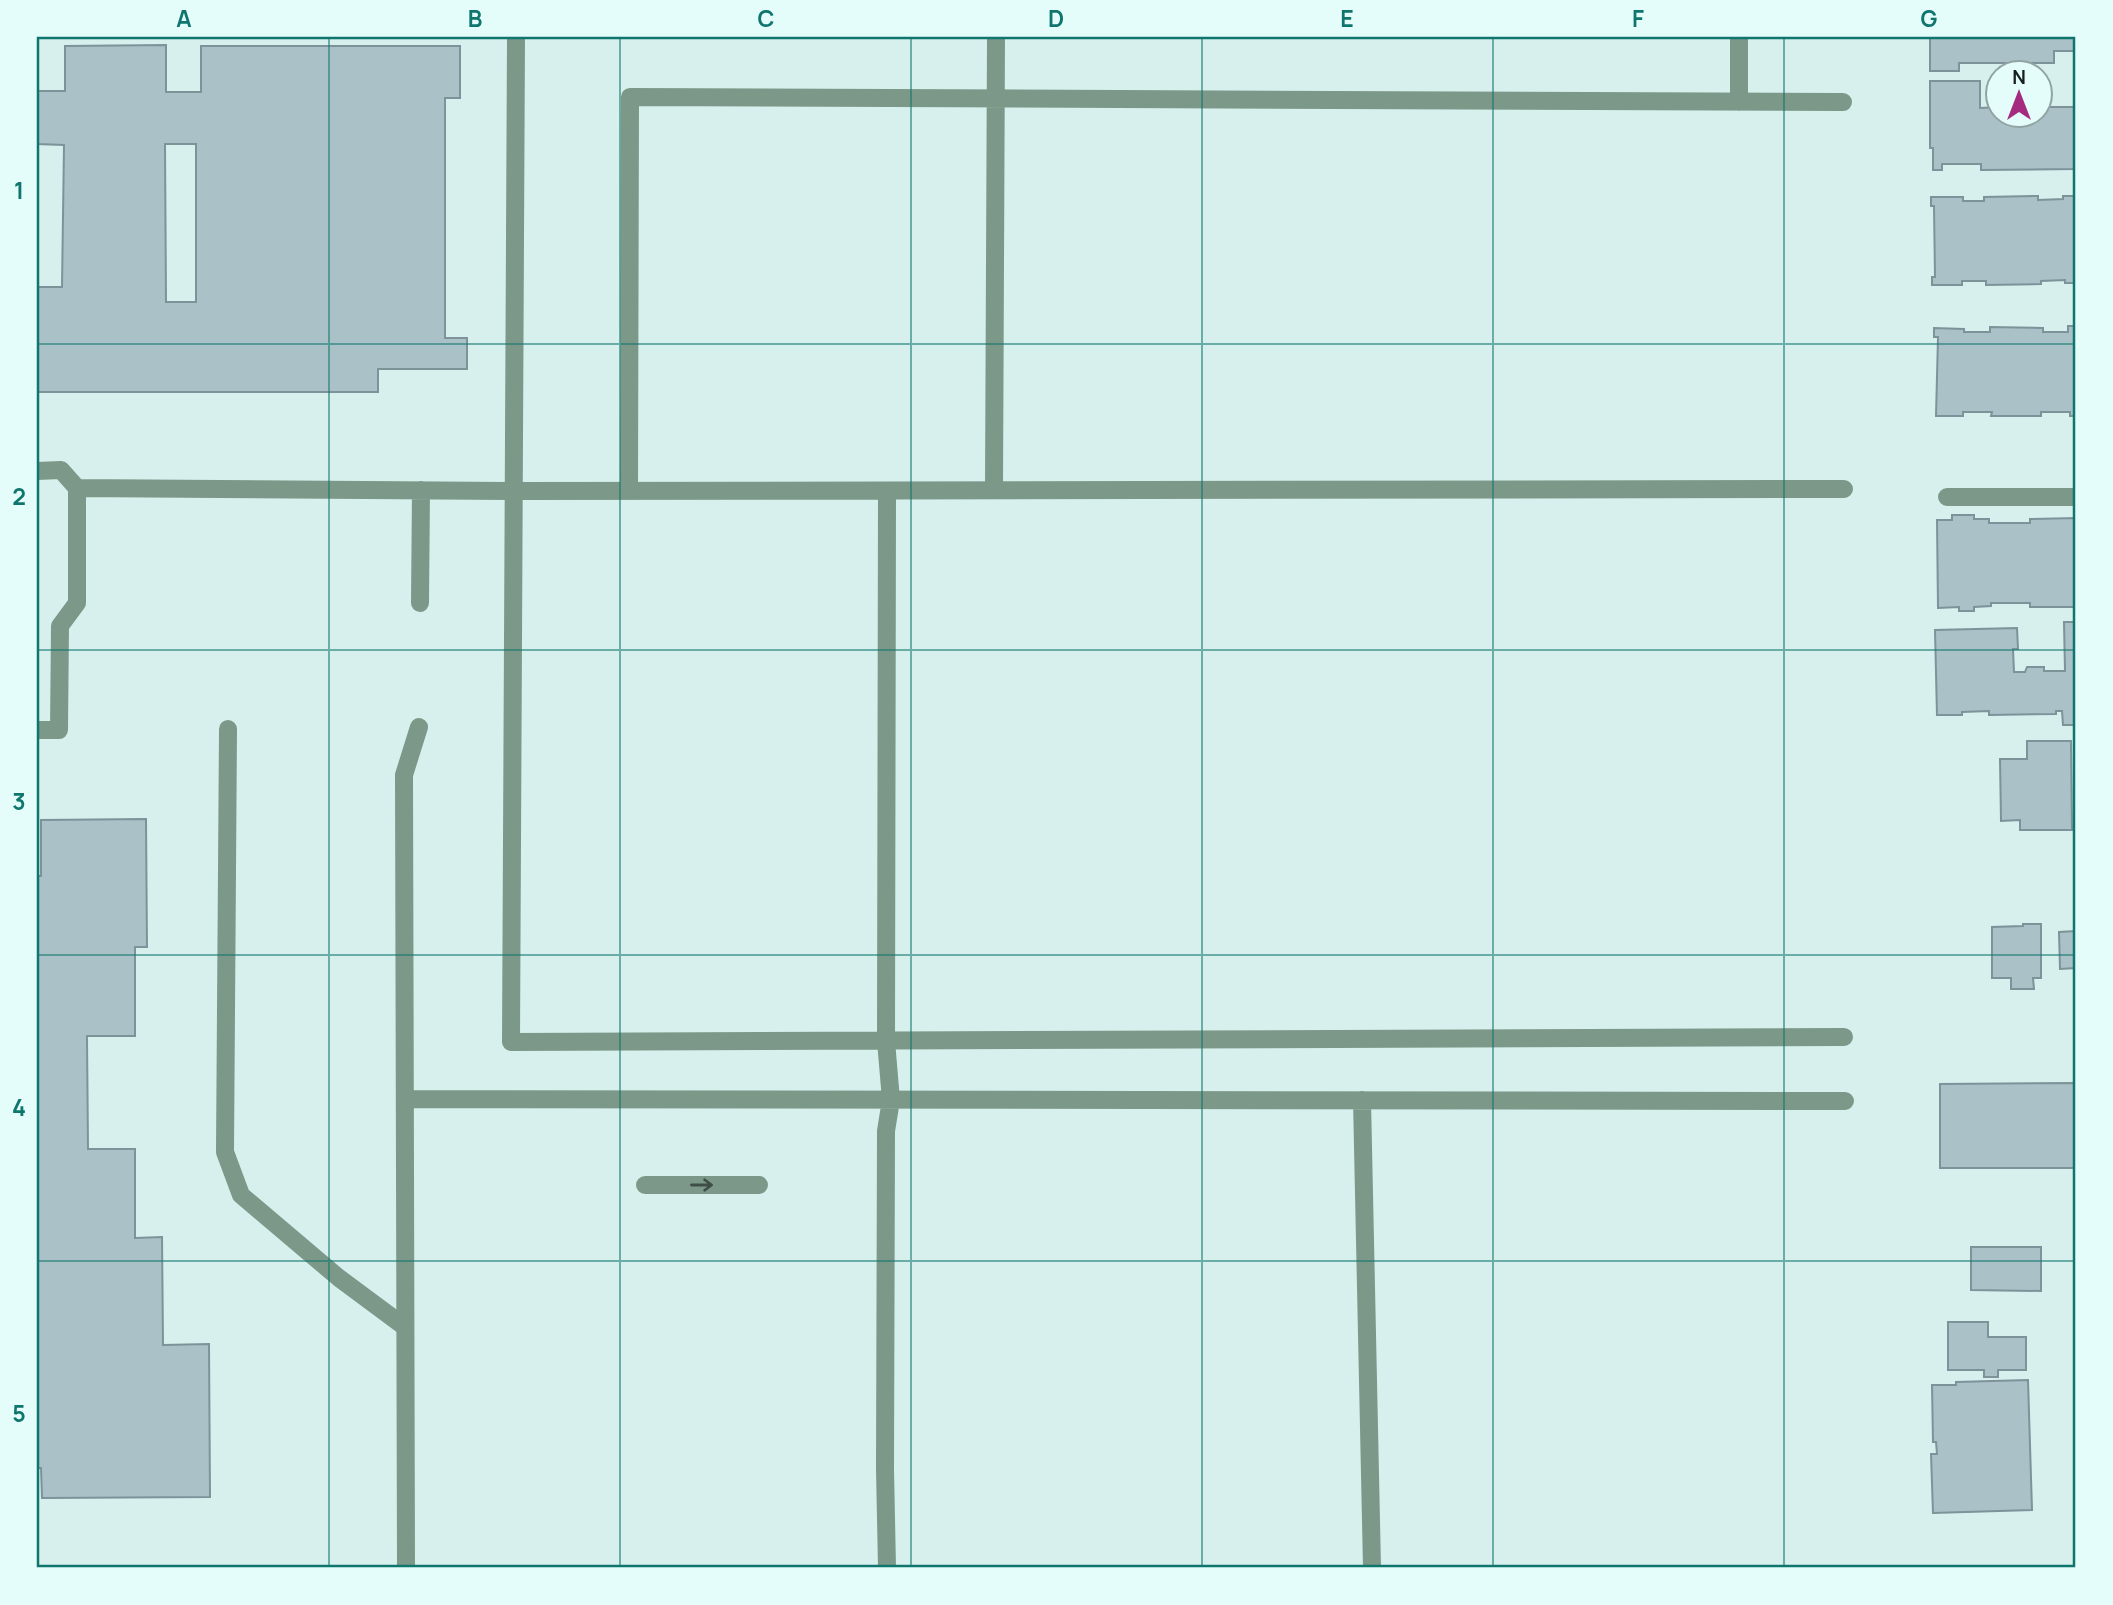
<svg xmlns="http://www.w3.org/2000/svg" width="2113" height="1605" font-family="Manrope,sans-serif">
	<rect width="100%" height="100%" fill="#d7f0ee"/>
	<!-- building -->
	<path fill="#aac1c8" stroke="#7d9299" stroke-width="2" fill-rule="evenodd" d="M1930 37H2076V51H2054V63H1959V71H1930Z
		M166 45V92H201V46H460V98H445V338H467V369H378V392H37V287H62L64 145 37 144V91H65V46ZM165 144H196V302H166Z
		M1930 81H1980V108L1997 107V116H2039V107H2076V169L1981 170V164H1942V170H1933V148H1930Z
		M2038 196V200L2063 199V196H2076V283H2065V280L2041 281V284L1986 285V281H1962V285H1932V277H1935L1934 206H1931V197H1963V201H1984V197Z
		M2068 326H2076V416H2070V412H2041V416H1991L1992 412H1963V416H1936L1938 337H1934V328L1964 329V332H1990V327L2043 328V332H2068Z
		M1952 515H1974V519H1989V523H2030V519L2076 518V607H2030V603H1991V606L1974 607V611H1959V607L1938 608 1937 520H1952Z
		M2064 622H2076V725H2063L2062 711H2056V714L1989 715V711L1962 712V715H1937L1935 630 2017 628 2018 649H2013L2014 672H2025L2027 667H2044V671H2065Z
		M2027 741H2071L2072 830H2020V820L2001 821 2000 759H2027Z
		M146 819 147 947H135V1036H87L88 1149H135V1238L162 1237 163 1345 209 1344 210 1497 42 1498 41 1468H37V876H41V820Z
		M2023 924H2041V978H2033L2034 989H2011V978H1992V927L2023 926Z
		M2076 931V968L2060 969 2059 932Z
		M2076 1083V1168H1940V1084Z
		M1971 1247H2041V1291L1971 1290Z
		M1948 1322H1988V1337H2026V1370H1998V1377H1984V1370H1948Z
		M2028 1380 2032 1510 1933 1513 1931 1454H1937L1936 1442H1933L1932 1385H1956V1382Z"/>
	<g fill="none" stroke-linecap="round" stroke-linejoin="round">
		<!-- minor -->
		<path stroke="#7c9888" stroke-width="18" d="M516 37 511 1042 1844 1037
			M1739 37V102
			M37 471 61 470 77 488 515 491 1844 489
			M994 490 996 37
			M629 491 630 97 1843 102
			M1947 497H2076
			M420 603 421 490
			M228 729 225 1152 241 1195 339 1278 405 1327
			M37 730H59L60 626 77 603V488
			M405 1099 1845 1101
			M1362 1100 1372 1568
			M645 1185H759
			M406 1568 404 775 419 727
			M887 1568 885 1469 886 1131 891 1100 886 1041 887 491"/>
	</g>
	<!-- one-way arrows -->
	<defs><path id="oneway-shaft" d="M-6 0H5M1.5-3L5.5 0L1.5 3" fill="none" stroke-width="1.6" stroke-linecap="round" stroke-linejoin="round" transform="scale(1.75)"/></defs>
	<use stroke="#3e4f48" href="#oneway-shaft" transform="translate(702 1185)"/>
	<!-- grid -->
	<path fill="none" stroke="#0f766e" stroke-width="2" stroke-opacity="0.55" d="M329 37V1568M620 37V1568M911 37V1568M1202 37V1568M1493 37V1568M1784 37V1568M37 344H2076M37 650H2076M37 955H2076M37 1261H2076"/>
	<!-- border -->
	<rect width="2113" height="1605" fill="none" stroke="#e4fdfb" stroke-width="77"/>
	<!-- north arrow -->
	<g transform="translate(2019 94)"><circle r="33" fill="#e4fdfb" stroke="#91a4a3" stroke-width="2"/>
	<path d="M0-5L12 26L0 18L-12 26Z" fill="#a52b80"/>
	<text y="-10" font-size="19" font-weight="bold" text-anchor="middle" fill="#151f1e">N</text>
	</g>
	<rect x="38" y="38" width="2036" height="1528" fill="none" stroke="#0f766e" stroke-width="2.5"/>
	<g font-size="23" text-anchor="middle" font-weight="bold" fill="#0f766e">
		<text x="184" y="27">A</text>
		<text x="475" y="27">B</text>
		<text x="766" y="27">C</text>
		<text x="1056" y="27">D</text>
		<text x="1347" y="27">E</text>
		<text x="1638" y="27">F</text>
		<text x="1929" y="27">G</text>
		<text x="19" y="199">1</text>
		<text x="19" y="505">2</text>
		<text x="19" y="810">3</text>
		<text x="19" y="1116">4</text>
		<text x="19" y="1422">5</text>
	</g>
</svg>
